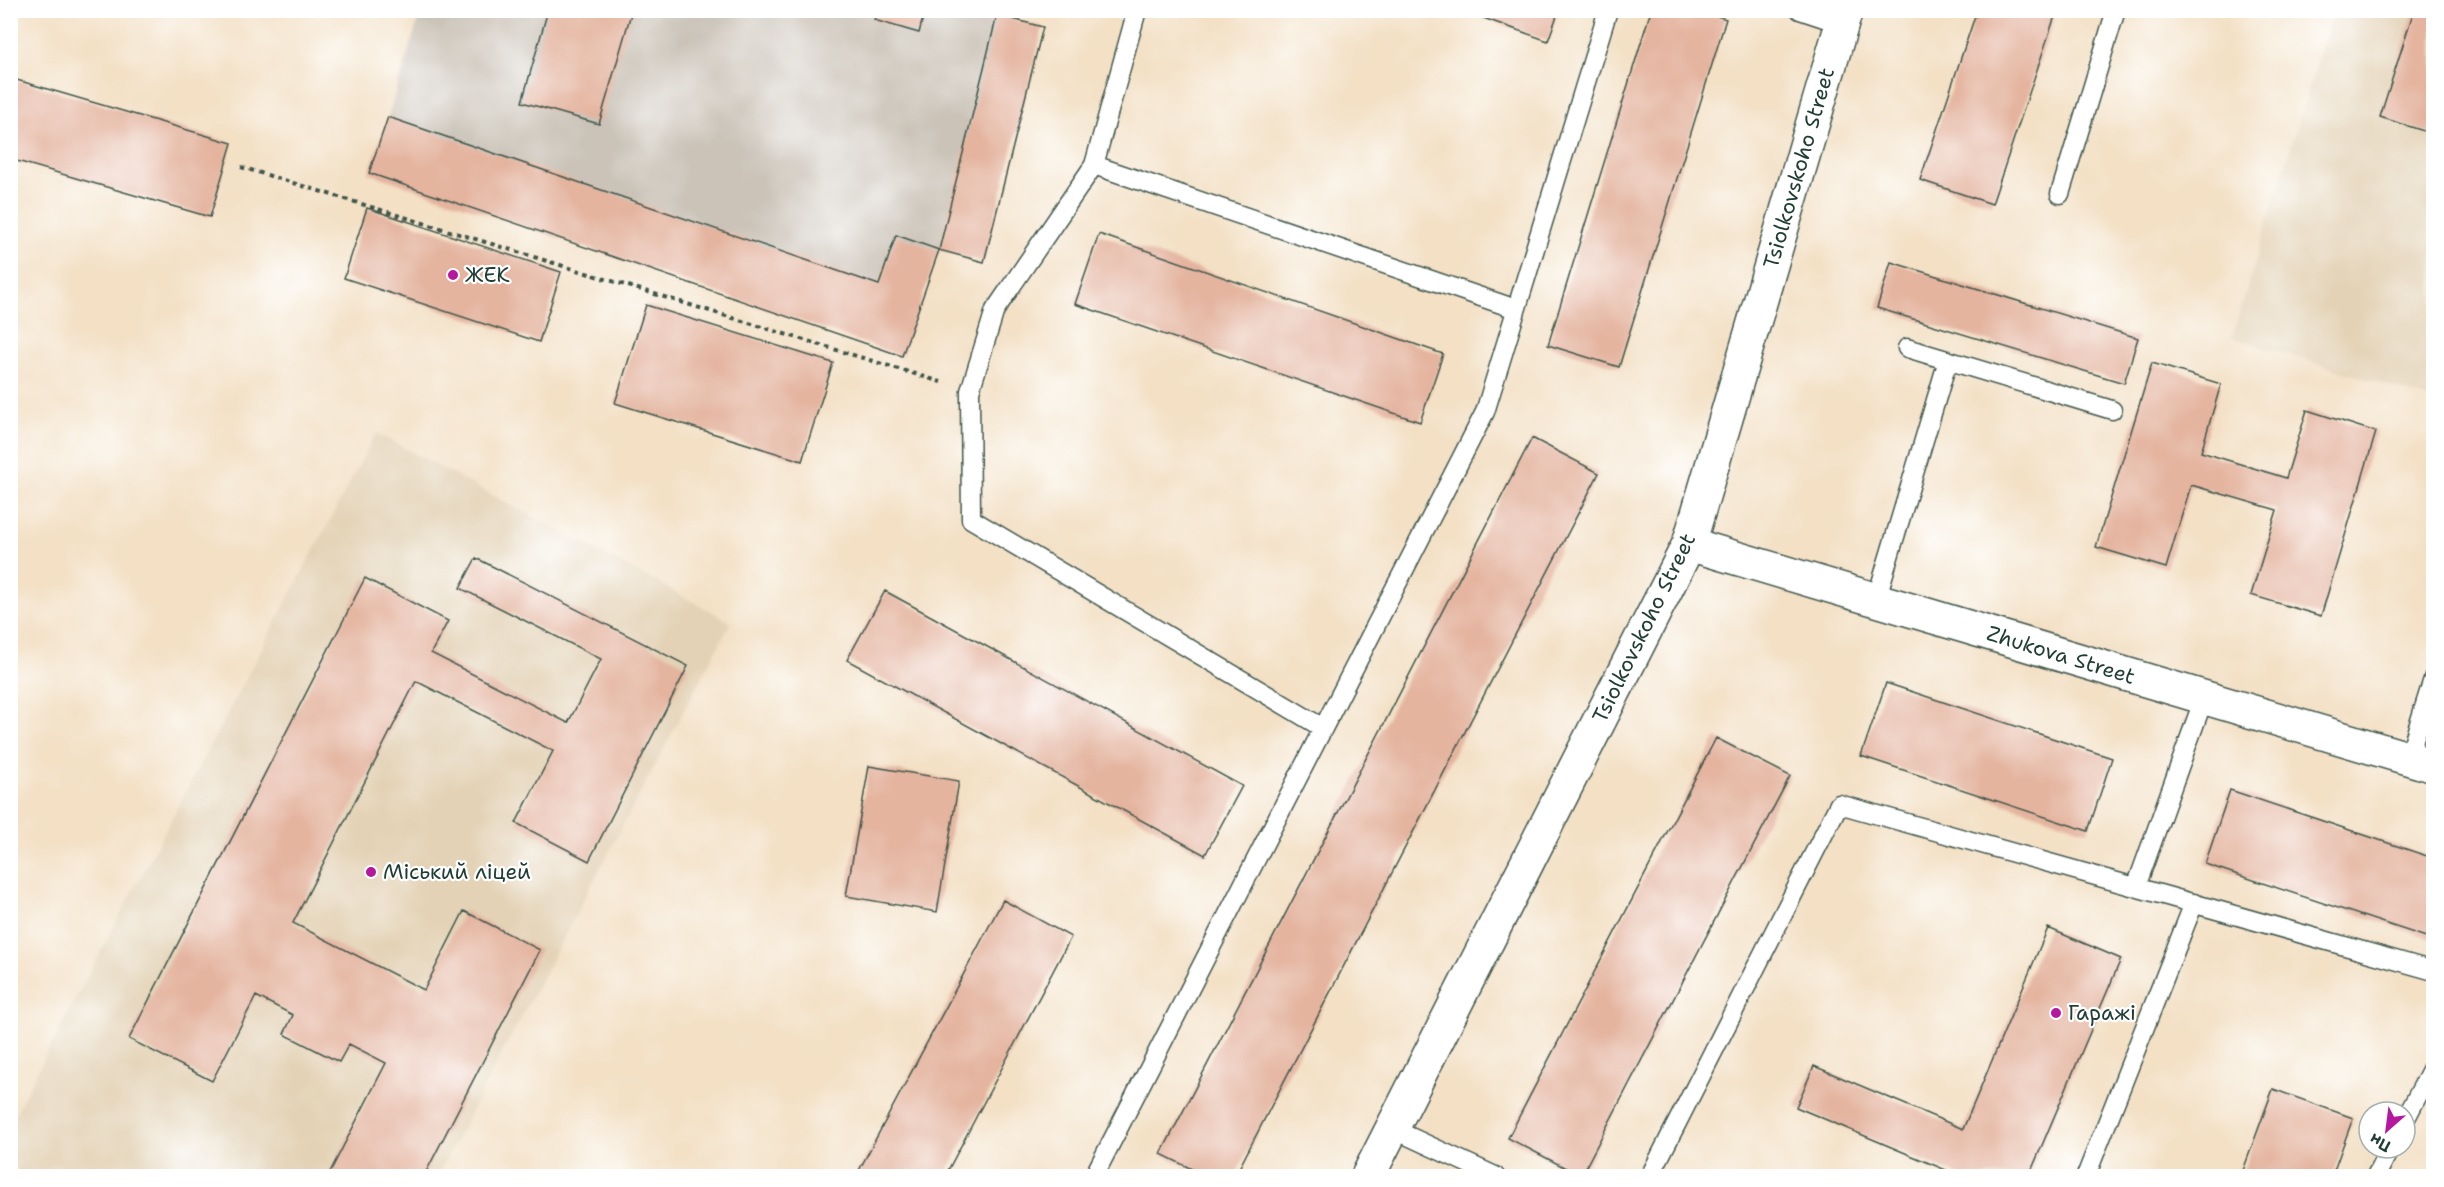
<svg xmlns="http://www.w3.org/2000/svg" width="2444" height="1187" font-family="'Shantell Sans',sans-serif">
	<rect width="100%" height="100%" fill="#fff"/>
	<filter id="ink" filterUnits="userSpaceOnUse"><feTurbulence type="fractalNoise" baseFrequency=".0167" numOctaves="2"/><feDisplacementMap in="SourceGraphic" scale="12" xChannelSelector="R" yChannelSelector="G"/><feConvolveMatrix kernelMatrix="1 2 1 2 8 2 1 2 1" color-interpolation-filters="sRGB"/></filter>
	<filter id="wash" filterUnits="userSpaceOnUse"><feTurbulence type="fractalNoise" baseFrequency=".008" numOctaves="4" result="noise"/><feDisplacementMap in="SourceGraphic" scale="24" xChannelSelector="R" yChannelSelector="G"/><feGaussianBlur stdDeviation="1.35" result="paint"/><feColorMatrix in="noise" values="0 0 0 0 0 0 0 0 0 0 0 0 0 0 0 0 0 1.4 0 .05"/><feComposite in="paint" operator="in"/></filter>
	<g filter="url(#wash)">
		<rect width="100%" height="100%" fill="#f3e0c5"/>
		<!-- built -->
		<path fill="#e3d2b5" d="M2333 11H2433V400L2232 337Z
			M376 433 731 622 437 1176H11V1121Z"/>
		<!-- industrial -->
		<path fill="#cbc3b8" d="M982 10 997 15 939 250 896 235 879 285 388 117 421 11Z"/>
		<g id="blocks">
			<!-- building -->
			<path fill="#e4b49f" d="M548 10H632L599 124 522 102Z
				M877 10H925L919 33 874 20Z
				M984 10H998L997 15Z
				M1461 10H1559L1548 41Z
				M1651 10H1699L1726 19 1619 367 1548 345Z
				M1977 10H2057L1992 204 1920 180Z
				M2414 10H2433V134L2380 117Z
				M997 15 1043 27 984 262 939 250Z
				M10 78 232 143 210 217 10 159Z
				M388 117 879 285 896 235 939 250 902 356 369 173Z
				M367 208 561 272 539 342 344 278Z
				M1099 234 1443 354 1420 422 1075 304Z
				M1891 262 2138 338 2124 383 1877 308Z
				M646 305 833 363 802 461 615 403Z
				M2152 363 2221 384 2201 452 2286 478 2307 410 2376 432 2321 616 2251 595 2277 510 2191 485 2166 568 2096 547Z
				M1532 438 1599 473 1235 1176H1206L1161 1154Z
				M476 558 688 666 589 861 516 823 553 751 416 681 293 923 424 990 464 911 540 950 424 1176H328L386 1063 349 1044 339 1062 284 1034 293 1015 256 996 212 1081 129 1039 365 578 448 621 431 653 568 723 601 659 460 588Z
				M885 591 1242 786 1205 855 847 660Z
				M1886 683 2112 758 2088 831 1861 756Z
				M1716 738 1790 776 1581 1176 1508 1138Z
				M869 766 959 781 937 912 846 896Z
				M2230 790 2433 858 2432 939 2205 864Z
				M1003 900 1071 937 945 1176H856Z
				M2048 928 2121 959 2029 1176H1960L1796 1107 1814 1066 1963 1129Z
				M2273 1089 2353 1118 2332 1176H2241Z"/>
		</g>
	</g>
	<g filter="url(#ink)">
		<use href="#blocks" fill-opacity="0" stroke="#3f554a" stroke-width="1.5"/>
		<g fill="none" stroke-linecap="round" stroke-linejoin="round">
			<!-- service casing -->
			<g stroke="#3f554a" stroke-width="21">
				<path id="service" d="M1137 10 1094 165 995 310 970 391 971 519 1323 728
					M1800 10 1842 24
					M1094 165 1516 309
					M2060 194 2116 10
					M1907 348 2112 410
					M1876 600 1948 360
					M2408 759 2434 676
					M2136 887 2204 698
					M2405 1120 2434 1064
					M1393 1129 1495 1176
					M1094 1176 1485 412 1608 10
					M1650 1176 1839 804 2434 971
					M2086 1176 2194 903
					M2376 1176 2390 1148"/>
			</g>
			<!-- minor casing -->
			<g stroke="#3f554a" stroke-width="36">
				<path id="minor" d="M1689 544 2434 766
					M1368 1176 1689 544 1846 10"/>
			</g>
			<!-- path -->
			<path stroke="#3f554a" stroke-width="4" stroke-dasharray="4.5 4.5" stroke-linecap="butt" d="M241 167 941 382"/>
			<!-- service -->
			<use href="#service" stroke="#fff" stroke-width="18"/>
			<!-- minor -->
			<use href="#minor" stroke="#fff" stroke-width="33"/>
		</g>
	</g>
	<!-- markers -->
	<g fill="#b5179e" stroke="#fff" stroke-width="2">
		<circle cx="453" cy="275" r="6"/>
		<circle cx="371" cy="872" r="6"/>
		<circle cx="2056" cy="1013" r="6"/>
	</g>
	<g text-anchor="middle" stroke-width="4.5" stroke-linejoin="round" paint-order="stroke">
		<!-- street labels -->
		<g font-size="21" fill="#1f3d34" stroke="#fff">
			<text transform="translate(1799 168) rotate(-74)" y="7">Tsiolkovskoho Street</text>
			<text transform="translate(1644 628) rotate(-64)" y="7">Tsiolkovskoho Street</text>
			<text transform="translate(2061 655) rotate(17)" y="7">Zhukova Street</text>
		</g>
		<!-- poi labels -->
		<g font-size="21" fill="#1f3d34" stroke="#fff" text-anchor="start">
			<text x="465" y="282">ЖЕК</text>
			<text x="383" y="879">Міський ліцей</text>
			<text x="2068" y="1020">Гаражі</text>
		</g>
	</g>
	<!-- margin -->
	<rect width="2444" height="1187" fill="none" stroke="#fff" stroke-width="36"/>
	<!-- north arrow -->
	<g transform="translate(2387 1130) rotate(208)"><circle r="28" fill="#ffffff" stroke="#a5b1ae" stroke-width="1.5"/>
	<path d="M0-4.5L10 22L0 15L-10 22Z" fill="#b5179e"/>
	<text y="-9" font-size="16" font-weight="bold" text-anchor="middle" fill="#1f3d34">Пн</text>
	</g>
</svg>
